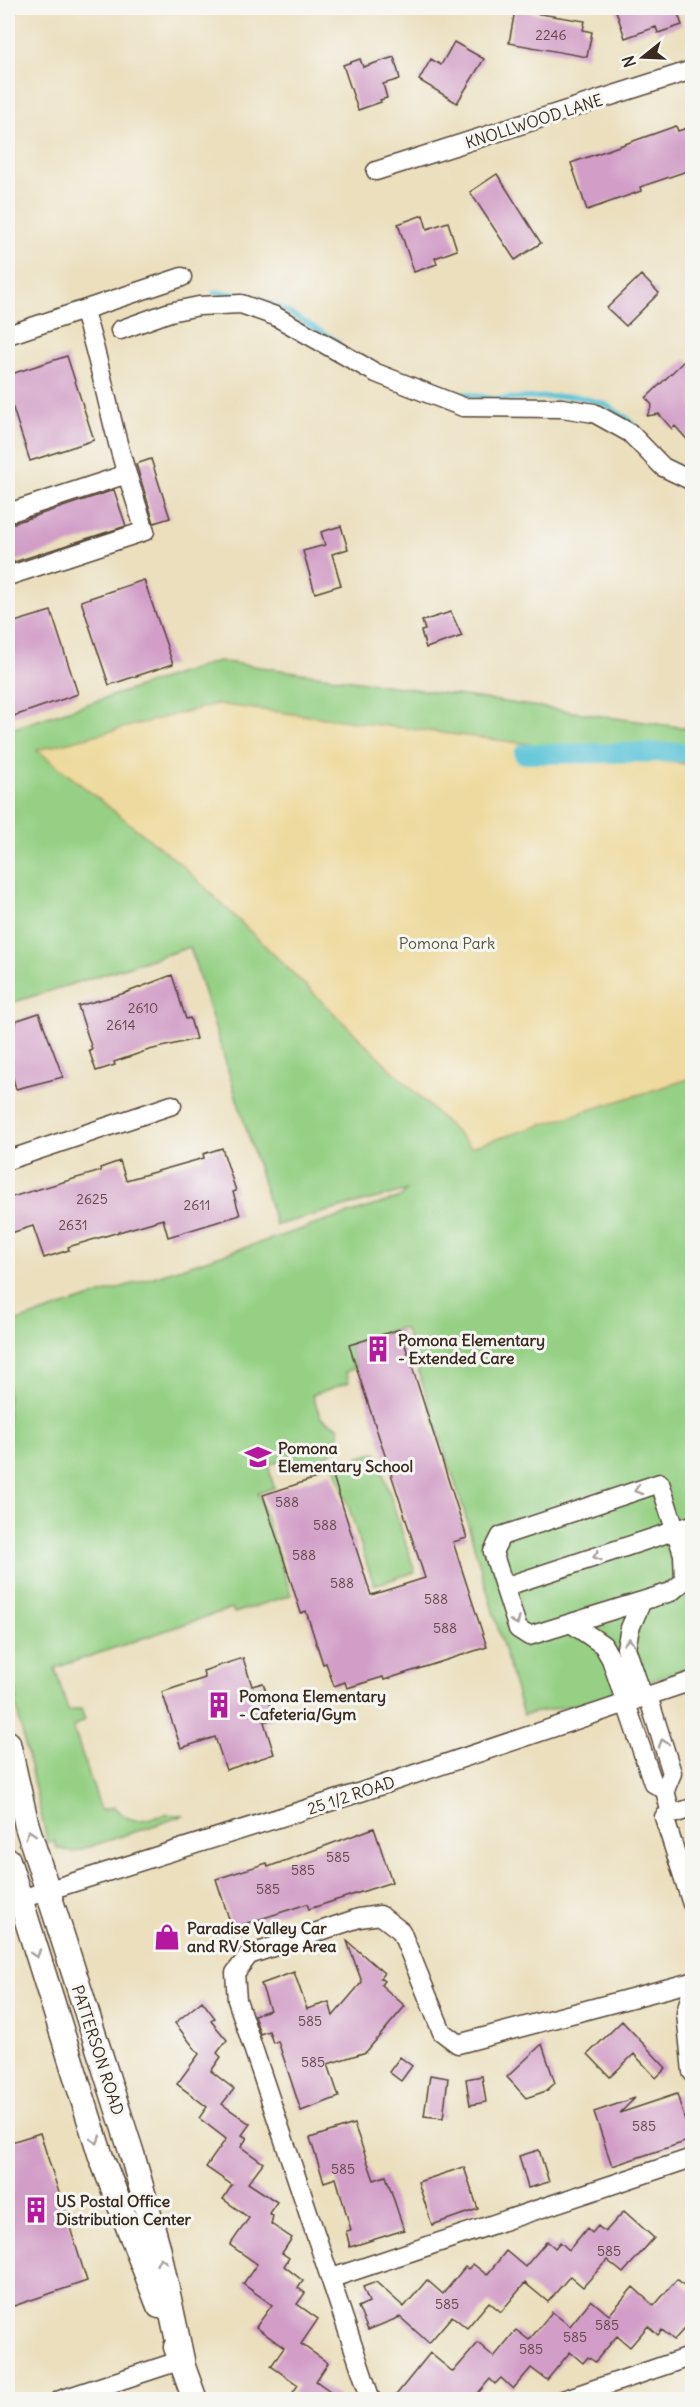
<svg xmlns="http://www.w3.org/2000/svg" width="700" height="2407" font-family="Delius,sans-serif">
	<rect width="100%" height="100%" fill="#f6f6f2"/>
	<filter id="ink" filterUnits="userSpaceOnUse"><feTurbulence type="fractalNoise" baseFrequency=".0167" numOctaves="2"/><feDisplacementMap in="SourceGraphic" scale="12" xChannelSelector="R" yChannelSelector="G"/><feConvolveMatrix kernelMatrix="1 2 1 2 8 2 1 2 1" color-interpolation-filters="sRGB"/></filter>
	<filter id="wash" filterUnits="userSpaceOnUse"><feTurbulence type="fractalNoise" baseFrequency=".008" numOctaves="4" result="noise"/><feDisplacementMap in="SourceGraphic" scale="24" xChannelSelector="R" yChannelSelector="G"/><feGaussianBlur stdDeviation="1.35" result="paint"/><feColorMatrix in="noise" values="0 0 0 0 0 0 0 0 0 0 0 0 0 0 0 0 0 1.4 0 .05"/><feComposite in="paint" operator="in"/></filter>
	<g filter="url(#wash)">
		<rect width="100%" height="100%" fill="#ebdfbe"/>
		<!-- green -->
		<path fill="#95d084" stroke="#687d51" stroke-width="1.5" d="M218 661 692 729V1667L589 1702 523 1715 462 1504 414 1358 419 1356 414 1357 405 1329 399 1328 349 1345 356 1367 346 1372 349 1382 312 1395 321 1418 339 1427C338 1473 302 1459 272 1463L269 1469 274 1488 258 1493 291 1595 234 1613 232 1608 55 1668 68 1711 81 1709 85 1720 73 1727 101 1810 114 1807C139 1835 155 1808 183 1816L73 1852 57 1848 54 1840 50 1843 47 1840 15 1701 18 1700 16 1690H13L8 1674V1324L401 1197 407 1190 276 1225 190 947 8 1004V730Z
			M376 1452 415 1572 374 1585 335 1466Z"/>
		<!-- sand -->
		<path fill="#eeda9e" stroke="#94825e" stroke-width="1.5" d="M216 704 692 765V1078L471 1147 182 865 37 750Z"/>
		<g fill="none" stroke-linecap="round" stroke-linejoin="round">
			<!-- stream -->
			<path stroke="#5bc4d7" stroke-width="5" d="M214 293C261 290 299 319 338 342
				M438 389 495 399 575 396 605 404 627 418 638 429"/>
			<!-- canal -->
			<path stroke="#5bc4d7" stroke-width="20" d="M524 754 692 752"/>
		</g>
		<g id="blocks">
			<!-- building -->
			<path fill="#d29ec7" d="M615 8H676L682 25 658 33 656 27 625 38Z
				M515 10 585 21 583 30 592 32 587 57 509 43Z
				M454 42 484 59 457 103 419 80 431 59 441 65Z
				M394 57 400 79 383 84 387 98 380 100 381 102 358 110 343 65 360 59 363 67Z
				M676 126 678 131 693 126V169L640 187 641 191 587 210 571 163Z
				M497 174 541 243 515 260 470 192Z
				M423 215 427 229 448 222 457 250 435 258 437 264 414 272 398 224Z
				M641 275 659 293 626 326 607 308Z
				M67 356 94 440 30 461 8 393V375Z
				M686 359 693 367V446L675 426 672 429 659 414 647 416 652 405 646 398Z
				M151 459 170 518 154 523 136 464Z
				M114 490 126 526 8 564V525Z
				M341 526 348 549 332 554 341 585 315 593 303 551 325 545 321 532Z
				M144 580 173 664 109 685 81 601Z
				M51 611 78 694 14 716 8 695V624Z
				M451 612 462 636 426 648 421 631 425 630 422 621Z
				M172 975 186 1019 190 1018 196 1039 149 1050 114 1062 115 1065 96 1071 89 1050 92 1049 78 1006 125 993Z
				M39 1013 63 1077 16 1089 8 1061V1027L16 1024 15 1021Z
				M222 1148 236 1191 233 1192 240 1215 168 1237 163 1219 68 1247 69 1250 44 1258 33 1226 8 1234V1198L101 1171 100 1168 120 1161 126 1180 204 1158 203 1154Z
				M400 1329 467 1538 453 1542 487 1647 384 1680 383 1677 347 1688 345 1682 334 1686 326 1663 323 1664 306 1611 301 1613 263 1495 332 1473 371 1595 425 1578 349 1345Z
				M243 1658 252 1686 263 1683 275 1718 264 1722 274 1754 226 1770 215 1737 181 1748 162 1692 205 1678 203 1671Z
				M374 1828 392 1882 309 1909 307 1904 232 1928 216 1879 267 1863 268 1867Z
				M347 1941 384 1973 380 1978 384 1981 381 1985 405 2006 366 2052 328 2064 339 2097 301 2111 278 2041 273 2043 269 2031 260 2034 254 2015 270 2010 261 1984 294 1972 307 2009 329 2002 333 2016 362 1982Z
				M202 2001 215 2018 211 2021 227 2040 217 2053 221 2057 211 2071 234 2089 222 2104 250 2124 242 2135 247 2138 241 2147 263 2163 248 2183 277 2202 269 2213 273 2216 271 2224 292 2238 282 2253 289 2258 284 2266 303 2281 298 2288 305 2293 297 2304 318 2319 301 2344 328 2363 316 2381 343 2400H288L298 2385 271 2366 284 2348 256 2327 272 2305 243 2284 257 2264 230 2245 249 2218 223 2199 232 2185 206 2167 226 2139 199 2118 207 2107 177 2084 199 2054 175 2023Z
				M622 2021 666 2068 656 2078 634 2054 610 2077 588 2054Z
				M542 2044 555 2083 546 2091 526 2098 507 2077Z
				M400 2057 412 2066 401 2081 389 2072Z
				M430 2075 448 2078 443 2118 424 2116Z
				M482 2076 486 2102 470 2105 466 2079Z
				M677 2094 691 2140 612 2166 594 2112 635 2098 620 2113Z
				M354 2124 374 2180 386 2176 404 2230 350 2247 346 2231 351 2230 336 2178 324 2182 310 2138Z
				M40 2133 87 2281 8 2308V2143Z
				M539 2150 549 2182 528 2188 519 2156Z
				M464 2167 478 2209 432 2225 418 2182Z
				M624 2211 654 2238 623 2273 607 2260 583 2287 570 2276 548 2302 525 2283 501 2312 489 2302 467 2328 452 2316 429 2343 400 2317 368 2330 358 2307 369 2302 363 2287 376 2282 404 2307 427 2280 443 2294 465 2267 468 2269 473 2264 487 2275 506 2251 525 2267 547 2241 555 2248 560 2242 569 2250 587 2228 592 2233 598 2226 605 2232Z
				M677 2279 693 2293V2319L674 2340 662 2330 658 2335 648 2326 630 2347 617 2336 595 2362 588 2357 583 2363 570 2352 547 2380 531 2368 513 2389 501 2378 495 2384 490 2379 472 2400H392L430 2353 453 2372 478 2343 494 2357 516 2330 529 2340 552 2312 570 2326 591 2300 609 2315 633 2287 654 2306Z"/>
		</g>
	</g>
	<g filter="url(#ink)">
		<use href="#blocks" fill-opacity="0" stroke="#554536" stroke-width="1.5"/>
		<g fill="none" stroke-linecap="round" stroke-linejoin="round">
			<!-- minor casing -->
			<g stroke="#554536" stroke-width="21">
				<path id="minor" d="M376 171 692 70
					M83 310C102 364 109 420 127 474
					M120 330 170 312 199 306 241 304 275 316 376 373 463 407 562 408 594 413 630 433 663 467 692 481
					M8 335 182 277
					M8 513 127 474 145 531 8 576
					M8 1160 172 1105
					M504 1587 692 1525
					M571 1623 642 1601
					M648 1696 672 1773 665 1790 671 1815
					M643 1697 626 1648 630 1628 642 1601 671 1592 684 1581 683 1554 660 1483 501 1536 493 1552 518 1629 529 1636 571 1623 603 1645 611 1659 653 1783 665 1790
					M692 1808 664 1817 692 1904
					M8 1903 361 1792 692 1681
					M692 1989 686 2013 692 2072
					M332 2278 692 2158
					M60 2400 182 2360
					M371 2400 237 2000 235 1973 249 1955 359 1918 380 1915 401 1931 442 2032 458 2044 692 1982
					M563 2400 692 2356"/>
			</g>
			<!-- major casing -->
			<g stroke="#554536" stroke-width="27">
				<path id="major" d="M8 1743 27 1826 132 2154 158 2247 182 2360
					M8 1860 101 2157 159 2306
					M176 2347 195 2400"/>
			</g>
			<!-- minor -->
			<use href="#minor" stroke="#fff" stroke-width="18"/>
			<!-- major -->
			<use href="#major" stroke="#fff" stroke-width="24"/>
		</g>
		<!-- one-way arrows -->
		<defs><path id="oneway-chevron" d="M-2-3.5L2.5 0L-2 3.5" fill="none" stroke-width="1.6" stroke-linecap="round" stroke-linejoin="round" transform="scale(1.5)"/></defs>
		<g stroke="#a79f9a">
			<use href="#oneway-chevron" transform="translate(638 1490) rotate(162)"/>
			<use href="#oneway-chevron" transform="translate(597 1556) rotate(162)"/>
			<use href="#oneway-chevron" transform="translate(516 1621) rotate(67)"/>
			<use href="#oneway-chevron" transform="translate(629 1642) rotate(-85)"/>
			<use href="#oneway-chevron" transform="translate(663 1743) rotate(-107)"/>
			<use href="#oneway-chevron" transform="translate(30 1834) rotate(-107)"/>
			<use href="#oneway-chevron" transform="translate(36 1954) rotate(72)"/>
			<use href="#oneway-chevron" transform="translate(96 2140) rotate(72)"/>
			<use href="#oneway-chevron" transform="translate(161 2261) rotate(-102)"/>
		</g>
	</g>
	<!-- icons -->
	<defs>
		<g id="building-bare" transform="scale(2.07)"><path d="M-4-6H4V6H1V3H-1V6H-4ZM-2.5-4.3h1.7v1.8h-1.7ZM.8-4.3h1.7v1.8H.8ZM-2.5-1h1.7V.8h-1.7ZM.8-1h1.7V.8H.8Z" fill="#b5179e" stroke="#f6f6f2" stroke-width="2.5" paint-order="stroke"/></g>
		<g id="school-bare" transform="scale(2.07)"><path d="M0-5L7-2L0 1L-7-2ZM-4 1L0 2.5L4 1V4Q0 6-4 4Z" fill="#b5179e" stroke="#f6f6f2" stroke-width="2.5" paint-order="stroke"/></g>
		<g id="shop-bare" transform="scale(2.07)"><path d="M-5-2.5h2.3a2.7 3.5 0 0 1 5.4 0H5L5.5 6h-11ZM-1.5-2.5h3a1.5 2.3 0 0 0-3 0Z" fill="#b5179e" stroke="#f6f6f2" stroke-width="2.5" paint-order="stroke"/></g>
	</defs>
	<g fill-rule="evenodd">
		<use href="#building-bare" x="378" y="1349"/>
		<use href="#school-bare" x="258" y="1457"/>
		<use href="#building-bare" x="219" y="1705"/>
		<use href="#shop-bare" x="167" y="1937"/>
		<use href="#building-bare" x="36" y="2210"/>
	</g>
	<g text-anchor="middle" stroke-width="6" stroke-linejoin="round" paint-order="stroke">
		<!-- number labels -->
		<g font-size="14" fill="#614748">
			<text x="551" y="40">2246</text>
			<text x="143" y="1013">2610</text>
			<text x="121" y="1030">2614</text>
			<text x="92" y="1204">2625</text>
			<text x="197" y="1210">2611</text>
			<text x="73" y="1230">2631</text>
			<text x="287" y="1507">588</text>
			<text x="325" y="1530">588</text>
			<text x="304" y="1560">588</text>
			<text x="342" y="1588">588</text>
			<text x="436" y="1604">588</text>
			<text x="445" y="1633">588</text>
			<text x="338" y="1862">585</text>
			<text x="303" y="1875">585</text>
			<text x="268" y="1894">585</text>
			<text x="310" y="2026">585</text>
			<text x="313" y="2067">585</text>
			<text x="644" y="2131">585</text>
			<text x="343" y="2174">585</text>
			<text x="609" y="2256">585</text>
			<text x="447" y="2309">585</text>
			<text x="607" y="2330">585</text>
			<text x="575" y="2342">585</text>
			<text x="531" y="2354">585</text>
		</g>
		<!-- street labels -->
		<g font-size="16" fill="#3b2a1e" stroke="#f6f6f2">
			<text transform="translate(534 121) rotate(-18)" y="6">KNOLLWOOD LANE</text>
			<text transform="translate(351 1795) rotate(-18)" y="6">25 1/2 ROAD</text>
			<text transform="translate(98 2050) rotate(72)" y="6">PATTERSON ROAD</text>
		</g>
		<!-- park labels -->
		<g font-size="16" fill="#525438" stroke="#f6f6f2">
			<text x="447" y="949">Pomona Park</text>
		</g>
		<!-- poi labels -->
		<g font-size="16" font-weight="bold" fill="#3b2a1e" stroke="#f6f6f2" text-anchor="start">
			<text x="398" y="1346">Pomona Elementary<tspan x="398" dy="18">- Extended Care</tspan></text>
			<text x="278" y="1454">Pomona<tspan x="278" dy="18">Elementary School</tspan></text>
			<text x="239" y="1702">Pomona Elementary<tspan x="239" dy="18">- Cafeteria/Gym</tspan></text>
			<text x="187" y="1934">Paradise Valley Car<tspan x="187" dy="18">and RV Storage Area</tspan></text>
			<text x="56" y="2207">US Postal Office<tspan x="56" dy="18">Distribution Center</tspan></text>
		</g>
	</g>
	<!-- margin -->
	<rect width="700" height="2407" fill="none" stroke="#f6f6f2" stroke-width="30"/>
	<!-- north arrow -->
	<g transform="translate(643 57) rotate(252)" stroke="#f6f6f2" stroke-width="4.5" paint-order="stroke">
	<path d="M0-4.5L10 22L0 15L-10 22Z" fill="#3b2a1e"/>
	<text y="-9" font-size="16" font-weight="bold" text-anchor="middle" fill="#3b2a1e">N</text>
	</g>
</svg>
